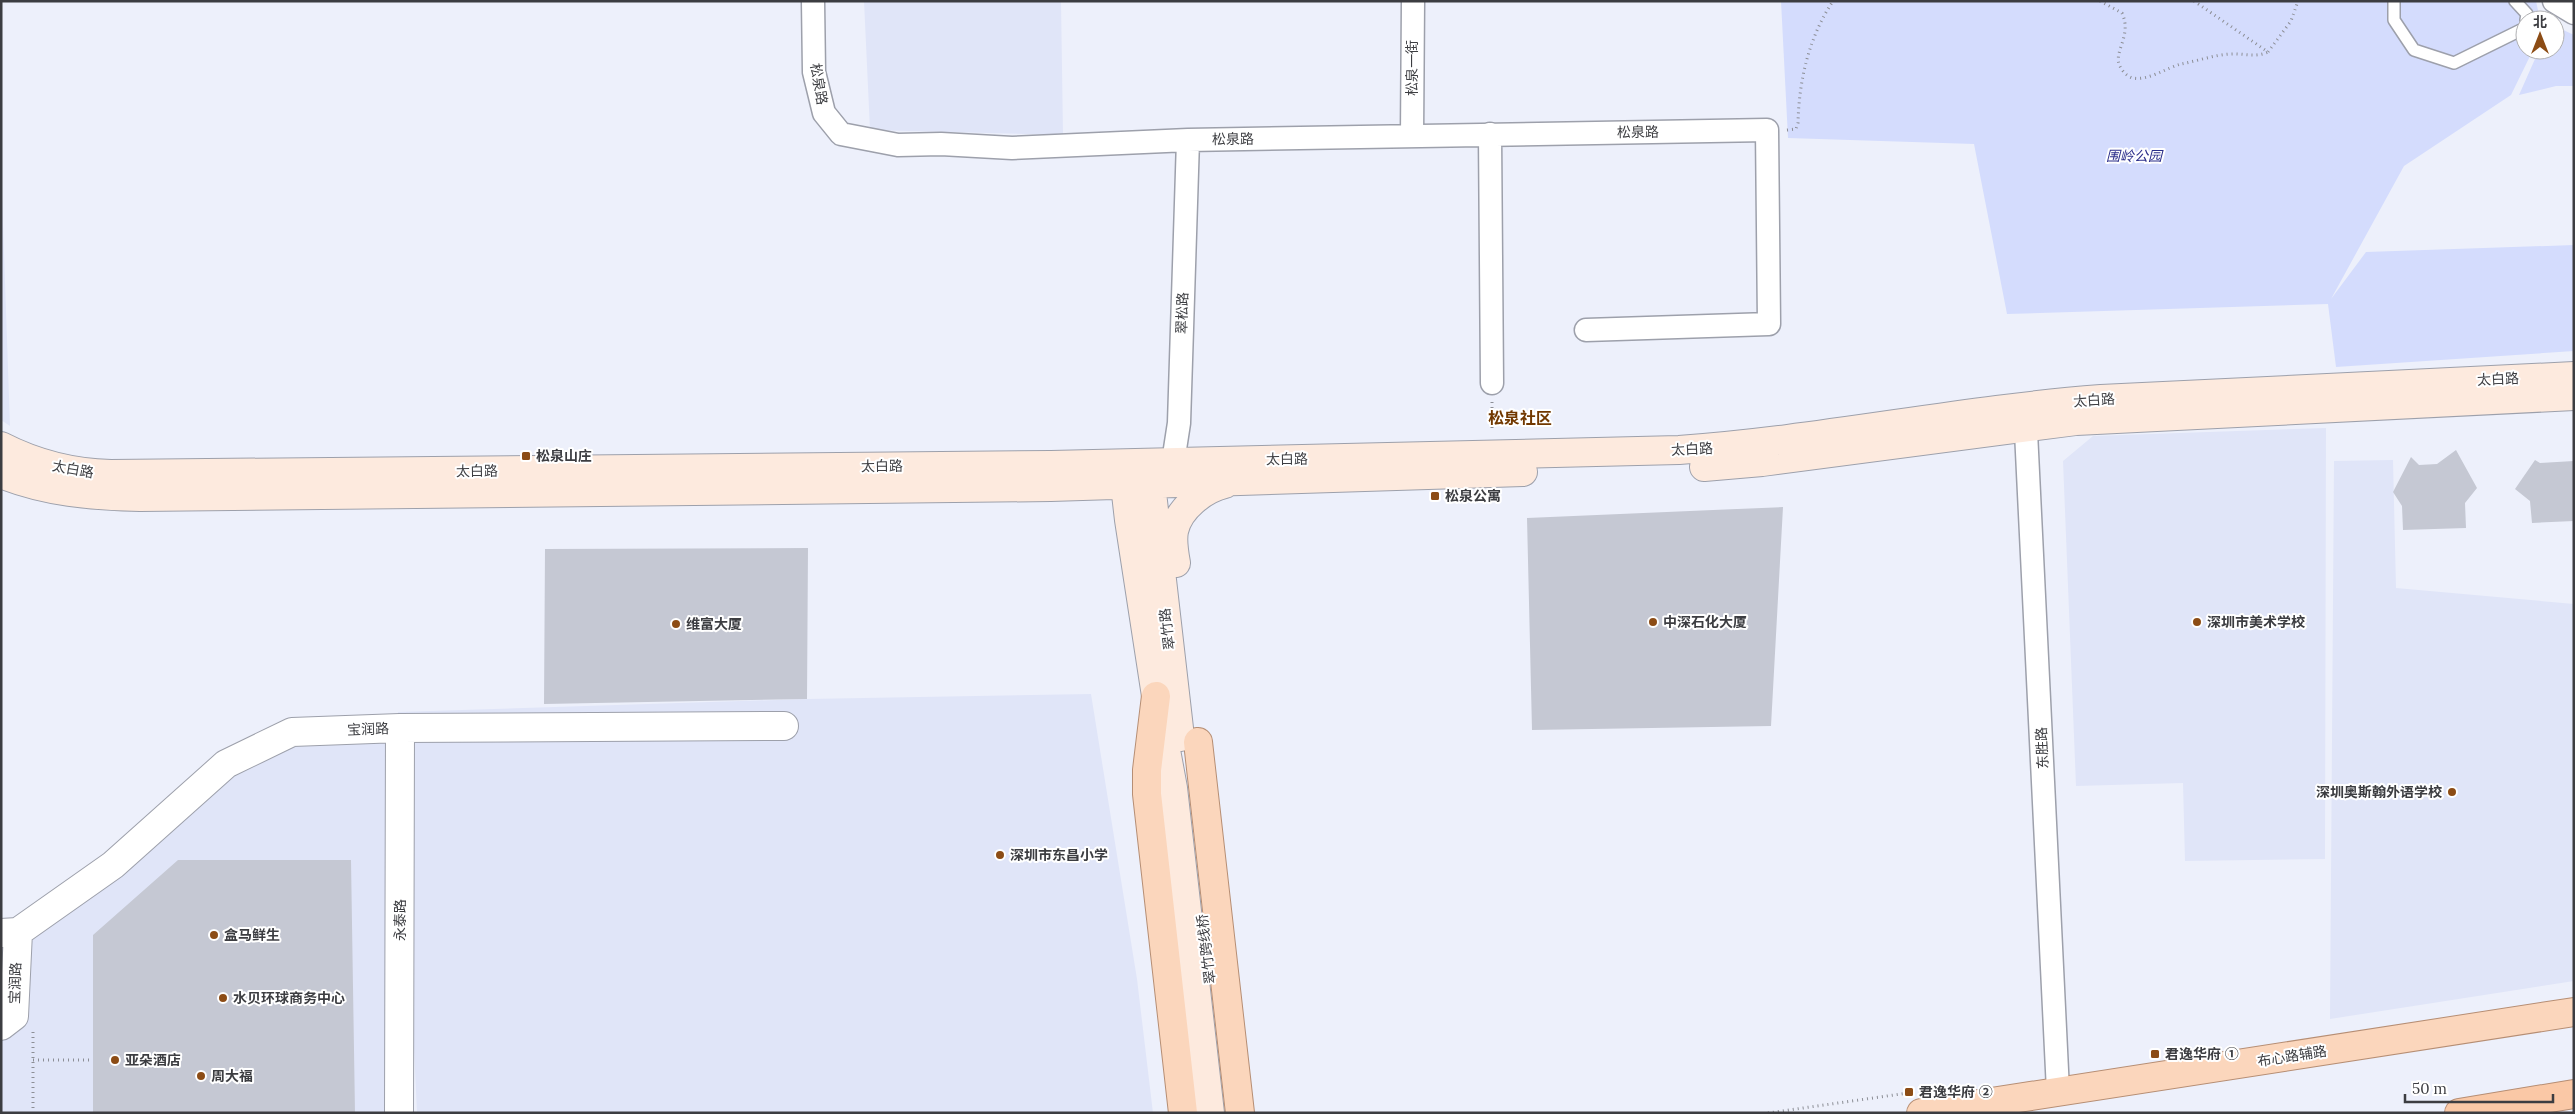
<svg xmlns="http://www.w3.org/2000/svg" width="2575" height="1114" font-family="Lora,'Noto Sans SC',serif">
	<rect width="100%" height="100%" fill="#edf0fb"/>
	<!-- built -->
	<path fill="#e0e5f8" d="M864 1H1061L1063 135 870 130Z
		M1 166 10 426 1 420Z
		M2326 428 2325 859 2185 861 2183 783 2076 786 2063 461 2093 436Z
		M2393 460 2396 588 2574 604V981L2330 1019 2334 461Z
		M1091 694 1137 979 1153 1113H417L401 765 399 1113H1V932L292 732 399 728 398 712 807 699Z"/>
	<!-- green -->
	<path fill="#d4dcfd" d="M1781 1H2536L2540 20H2525V50H2533L2511 95 2404 166 2331 299 2366 252 2574 245V351L2336 367 2328 304 2007 314 1974 144 1788 138Z
		M2555 26 2574 35V86H2556L2519 95 2539 50H2555Z"/>
	<!-- building -->
	<path fill="#c5c8d3" d="M2456 450 2477 488 2465 503 2466 528 2403 530 2402 506 2393 492 2411 457 2419 465 2437 464Z
		M2535 460 2540 463 2574 461V521L2532 523 2530 501 2515 489Z
		M1783 507 1771 726 1532 730 1527 518Z
		M808 548 807 699 544 704 545 549Z
		M178 860H351L355 1113H93V935Z"/>
	<g fill="none" stroke-linecap="round" stroke-linejoin="round">
		<!-- service casing -->
		<g stroke="#9da0ab" stroke-width="14">
			<path id="service" d="M2394 1V20L2414 50 2454 63 2525 28
				M2515 1 2527 14 2526 20"/>
		</g>
		<!-- minor casing -->
		<g stroke="#9da0ab" stroke-width="25">
			<path id="minor" d="M813 1 814 72 824 113 841 134 898 145 941 144 1012 148 1188 140 1767 130 1769 324 1586 330
				M2554 1 2574 13
				M1490 134 1492 383
				M1412 136 1413 1
				M2025 411 2058 1091
				M1167 478 1173 462 1179 423 1188 140"/>
		</g>
		<!-- tertiary casing -->
		<g stroke="#9da0ab" stroke-width="30">
			<path id="tertiary" d="M1 933 18 932 113 865 226 764 292 732 400 728 784 726
				M1 1026 14 1016 18 932
				M399 1113 400 728"/>
		</g>
		<!-- secondary casing -->
		<g stroke="#9da0ab" stroke-width="30">
			<path id="secondary" d="M1 446C36 464 72 473 111 474L1051 465 1679 450C1820 440 1959 410 2101 399L2574 376
				M1704 467 1762 462 2076 421 2574 396
				M1142 469 1151 484 1180 737
				M1134 470 1125 485 1129 520 1156 696 1173 788 1210 1113
				M1 474C46 492 92 496 140 497L1051 487 1523 472
				M1176 563C1174 552 1172 541 1174 531 1179 508 1204 489 1225 484"/>
		</g>
		<!-- primary casing -->
		<g stroke="#b68e74" stroke-width="30">
			<path id="primary" d="M1156 696 1147 770V794L1183 1113
				M1198 742 1240 1113
				M1921 1113 2574 1012"/>
		</g>
		<!-- trunk casing -->
		<g stroke="#b68e74" stroke-width="30">
			<path id="trunk" d="M2459 1113 2574 1094"/>
		</g>
		<!-- path -->
		<path stroke="#8c8e95" stroke-width="3" stroke-dasharray="1 4" stroke-linecap="butt" d="M2100 1 2122 13C2133 37 2111 53 2121 68 2123 72 2128 77 2133 78 2148 81 2166 68 2181 64 2197 61 2214 55 2230 54 2243 53 2255 58 2268 52
			M2194 1 2268 52 2291 21 2298 1
			M1787 130 1796 129 1798 123C1799 80 1809 37 1833 1
			M1492 402V431
			M33 1060H93
			M33 1113V1028
			M1768 1113 1908 1093"/>
		<!-- service -->
		<use href="#service" stroke="#fff" stroke-width="11"/>
		<!-- minor -->
		<use href="#minor" stroke="#fff" stroke-width="22"/>
		<!-- tertiary -->
		<use href="#tertiary" stroke="#fff" stroke-width="28"/>
		<!-- secondary -->
		<use href="#secondary" stroke="#fdeade" stroke-width="28"/>
		<!-- primary -->
		<use href="#primary" stroke="#fbd6bc" stroke-width="28"/>
		<!-- trunk -->
		<use href="#trunk" stroke="#fac8a6" stroke-width="28"/>
	</g>
	<!-- markers -->
	<g fill="#8c4c15" stroke="#fff" stroke-width="2">
		<rect x="521" y="451" width="10" height="10" rx="2.5"/>
		<rect x="1430" y="491" width="10" height="10" rx="2.5"/>
		<circle cx="1653" cy="622" r="5"/>
		<circle cx="2197" cy="622" r="5"/>
		<circle cx="676" cy="624" r="5"/>
		<circle cx="2452" cy="792" r="5"/>
		<circle cx="1000" cy="855" r="5"/>
		<circle cx="214" cy="935" r="5"/>
		<circle cx="223" cy="998" r="5"/>
		<rect x="2150" y="1049" width="10" height="10" rx="2.5"/>
		<circle cx="115" cy="1060" r="5"/>
		<circle cx="201" cy="1076" r="5"/>
		<rect x="1904" y="1087" width="10" height="10" rx="2.5"/>
	</g>
	<g text-anchor="middle" stroke-width="4" stroke-linejoin="round" paint-order="stroke">
		<!-- street labels -->
		<g font-size="14" fill="#3c3d41" stroke="#fff">
			<text transform="translate(1412 68) rotate(-90)" y="5">松泉一街</text>
			<text transform="translate(819 84) rotate(80)" y="5">松泉路</text>
			<text transform="translate(1638 132) rotate(-1)" y="5">松泉路</text>
			<text transform="translate(1233 139) rotate(-1)" y="5">松泉路</text>
			<text transform="translate(1182 313) rotate(-88)" y="5">翠松路</text>
			<text transform="translate(2498 379) rotate(-3)" y="5">太白路</text>
			<text transform="translate(2094 400) rotate(-4)" y="5">太白路</text>
			<text transform="translate(1692 449) rotate(-3)" y="5">太白路</text>
			<text transform="translate(1287 459) rotate(-1)" y="5">太白路</text>
			<text transform="translate(882 466) rotate(-1)" y="5">太白路</text>
			<text transform="translate(73 469) rotate(10)" y="5">太白路</text>
			<text transform="translate(477 471) rotate(-1)" y="5">太白路</text>
			<text transform="translate(1167 629) rotate(-97)" y="5">翠竹路</text>
			<text transform="translate(368 729) rotate(-2)" y="5">宝润路</text>
			<text transform="translate(2042 748) rotate(-93)" y="5">东胜路</text>
			<text transform="translate(400 920) rotate(-90)" y="5">永泰路</text>
			<text transform="translate(1206 949) rotate(-97)" y="5">翠竹跨线桥</text>
			<text transform="translate(15 983) rotate(-88)" y="5">宝润路</text>
			<text transform="translate(2292 1056) rotate(-9)" y="5">布心路辅路</text>
		</g>
		<!-- park labels -->
		<g font-size="14" font-style="italic" fill="#2b2e8a" stroke="#fff">
			<text x="2134" y="161">围岭公园</text>
		</g>
		<!-- poi labels -->
		<g font-size="14" font-weight="bold" fill="#3c3d41" stroke="#fff" text-anchor="start">
			<text x="536" y="461">松泉山庄</text>
			<text x="1445" y="501">松泉公寓</text>
			<text x="1663" y="627">中深石化大厦</text>
			<text x="2207" y="627">深圳市美术学校</text>
			<text x="686" y="629">维富大厦</text>
			<text x="2442" y="797" text-anchor="end">深圳奥斯翰外语学校</text>
			<text x="1010" y="860">深圳市东昌小学</text>
			<text x="224" y="940">盒马鲜生</text>
			<text x="233" y="1003">水贝环球商务中心</text>
			<text x="2165" y="1059">君逸华府 ①</text>
			<text x="125" y="1065">亚朵酒店</text>
			<text x="211" y="1081">周大福</text>
			<text x="1919" y="1097">君逸华府 ②</text>
		</g>
		<!-- quarter labels -->
		<g font-size="16" font-weight="bold" fill="#713800" stroke="#fff">
			<text x="1520" y="424">松泉社区</text>
		</g>
	</g>
	<!-- border -->
	<rect width="2575" height="1114" fill="none" stroke="#3c3d41" stroke-width="5"/>
	<!-- north arrow -->
	<g transform="translate(2540 35)"><circle r="24" fill="#ffffff" stroke="#b1b1b3"/>
	<path d="M0-4L9 19L0 12L-9 19Z" fill="#8c4c15"/>
	<text y="-8" font-size="14" font-weight="bold" text-anchor="middle" fill="#3c3d41">北</text>
	</g>
	<!-- scale -->
	<path d="M2405 1094v8h148v-8" fill="none" stroke="#3c3d41" stroke-width="2.5"/>
	<text x="2412" y="1094" font-size="15" fill="#3c3d41" stroke="#ffffff" stroke-width="4" paint-order="stroke">50 m</text>
</svg>
